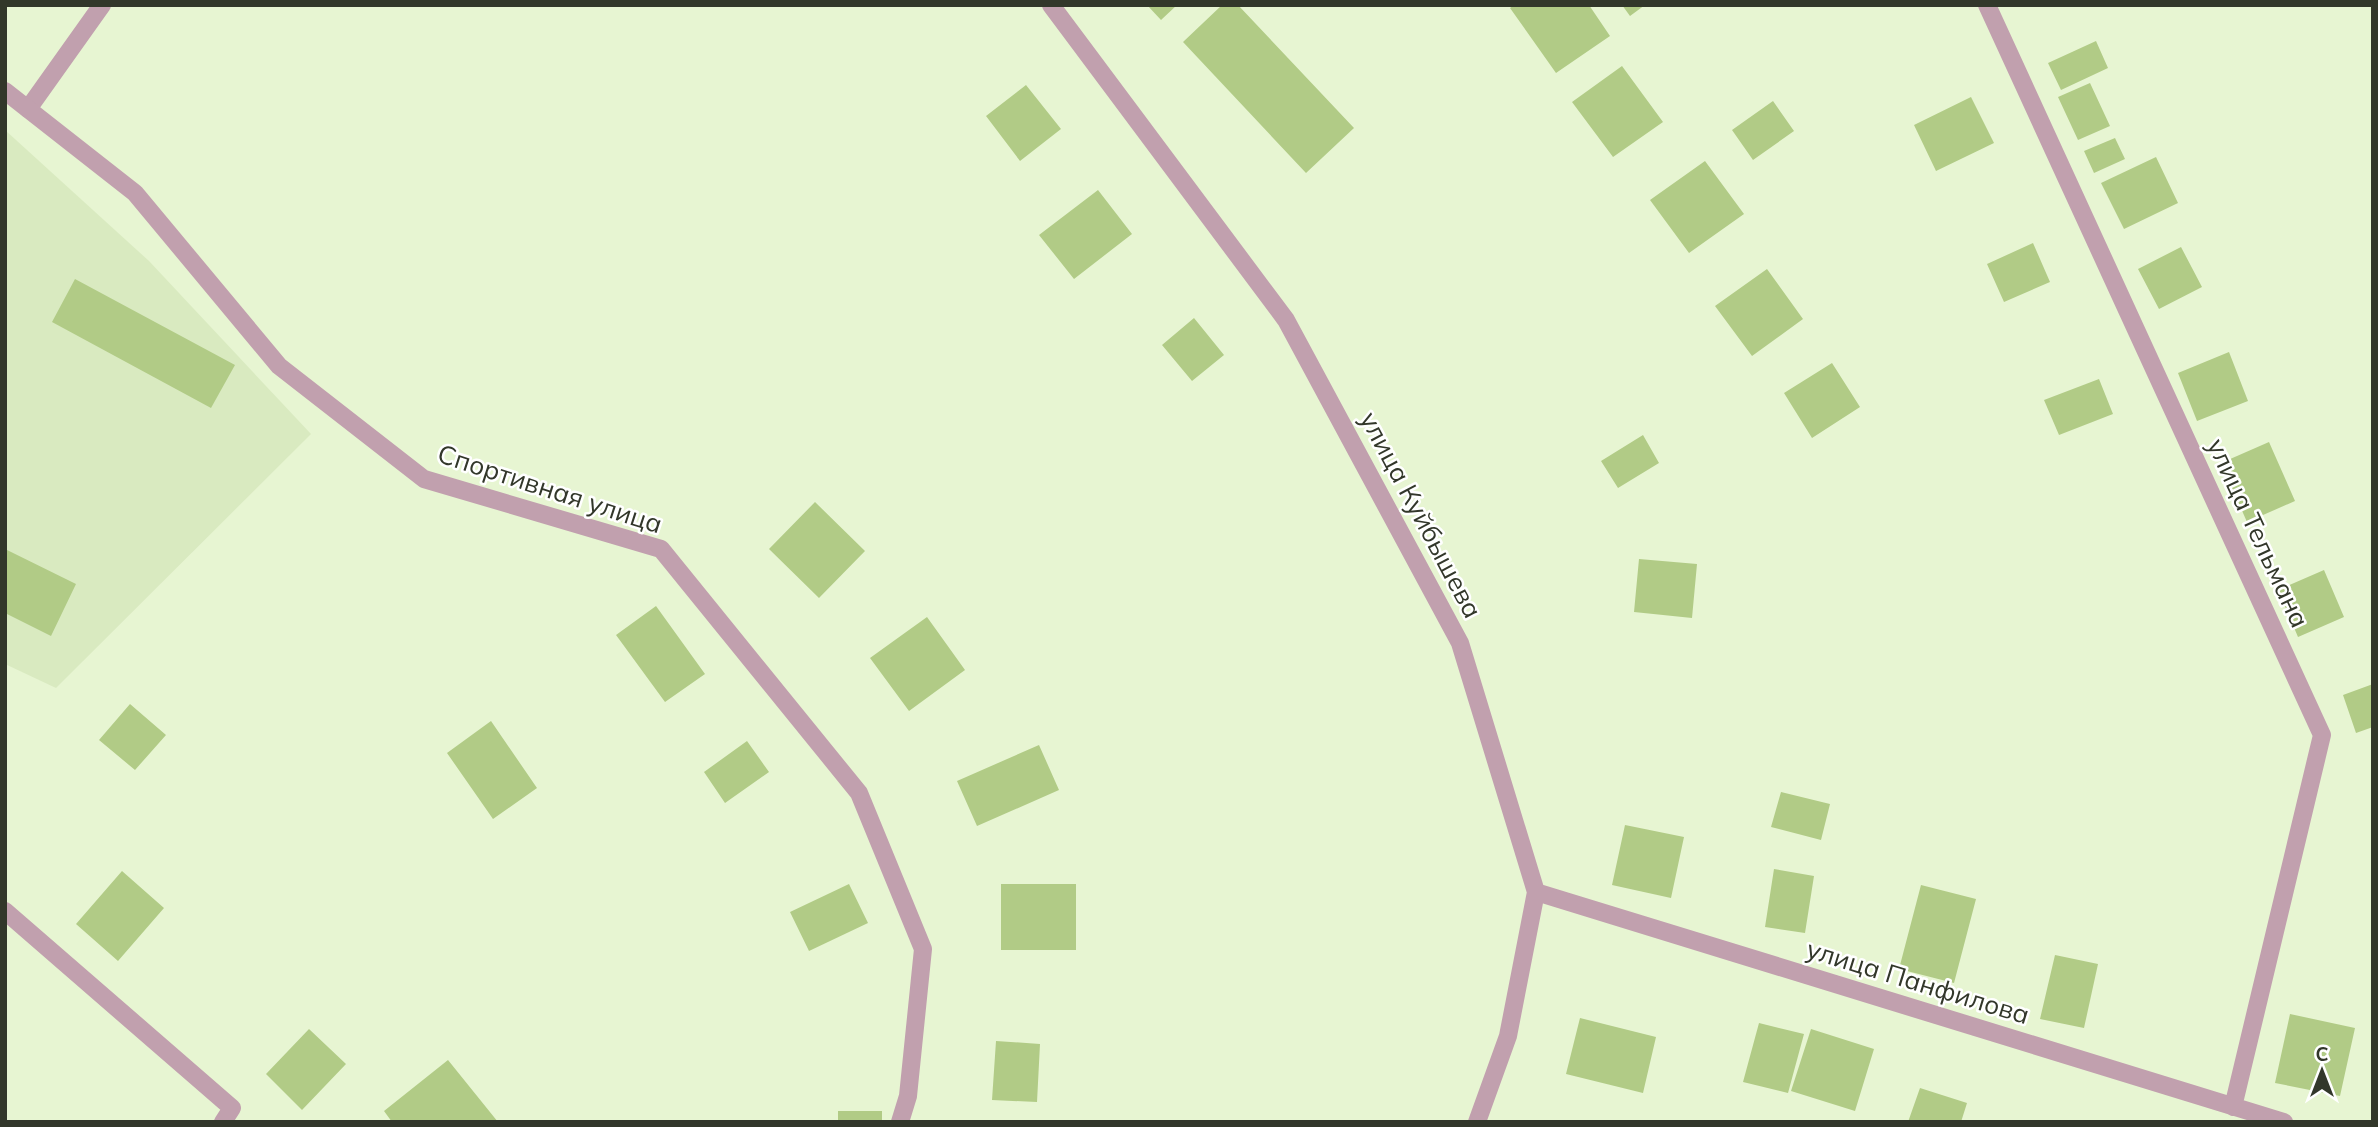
<svg xmlns="http://www.w3.org/2000/svg" width="2378" height="1127" font-family="Mulish,sans-serif">
	<rect width="100%" height="100%" fill="#e7f5d2"/>
	<!-- built -->
	<path fill="#d9eac0" d="M5 130 149 261 311 434 56 688 5 664Z"/>
	<!-- building -->
	<path fill="#b1cb86" d="M1147 5H1177L1161 20Z
		M1222 5H1238L1354 128 1306 173 1183 42Z
		M1514 5H1589L1610 36 1556 73 1510 8Z
		M1622 5H1645L1630 16Z
		M2096 41 2108 68 2061 90 2048 63Z
		M1622 66 1663 122 1613 157 1572 102Z
		M2090 83 2110 126 2078 140 2058 97Z
		M1026 85 1061 129 1020 161 986 116Z
		M1971 97 1994 143 1936 171 1914 125Z
		M1773 101 1794 131 1753 160 1732 130Z
		M2115 138 2125 159 2094 173 2084 151Z
		M2156 157 2178 203 2124 229 2101 183Z
		M1705 161 1744 214 1689 253 1650 200Z
		M1098 190 1132 234 1074 279 1039 235Z
		M2033 243 2050 282 2004 302 1987 264Z
		M2181 247 2202 287 2159 309 2138 269Z
		M1767 269 1803 319 1752 356 1715 306Z
		M75 279 235 365 211 408 52 322Z
		M1194 318 1224 355 1192 381 1162 345Z
		M2229 352 2248 401 2197 421 2178 373Z
		M1832 363 1860 407 1812 438 1784 393Z
		M2099 379 2113 414 2059 435 2044 400Z
		M1643 435 1659 463 1618 488 1601 461Z
		M2269 442 2295 501 2247 522 2221 463Z
		M815 502 865 551 819 598 769 549Z
		M5 549 76 584 51 636 5 613Z
		M1639 559 1697 564 1692 618 1634 612Z
		M2324 570 2344 617 2298 637 2278 590Z
		M656 606 705 674 665 702 616 635Z
		M927 617 965 670 909 711 870 658Z
		M2373 684V727L2356 733 2343 695Z
		M130 704 166 735 135 770 99 740Z
		M491 721 537 788 493 819 447 753Z
		M747 741 769 772 725 803 704 772Z
		M1039 745 1059 790 977 826 957 781Z
		M1781 792 1830 804 1821 840 1771 827Z
		M1625 825 1684 837 1671 898 1612 885Z
		M1774 869 1814 876 1805 933 1765 927Z
		M122 871 164 908 118 961 76 924Z
		M849 884 868 923 809 951 790 912Z
		M1001 884H1076V950H1001Z
		M1921 885 1976 899 1954 983 1899 969Z
		M2055 955 2098 964 2084 1028 2040 1019Z
		M2290 1014 2355 1028 2340 1096 2275 1083Z
		M1580 1018 1656 1037 1643 1093 1566 1074Z
		M1759 1023 1804 1034 1788 1093 1743 1082Z
		M309 1029 346 1064 302 1110 266 1074Z
		M1811 1029 1874 1049 1855 1111 1791 1091Z
		M996 1041 1040 1044 1037 1102 992 1100Z
		M448 1060 498 1122H392L384 1111Z
		M1920 1088 1967 1103 1961 1122H1908Z
		M838 1111H882V1122H838Z"/>
	<g fill="none" stroke-linecap="round" stroke-linejoin="round">
		<!-- service -->
		<path stroke="#c1a0ae" stroke-width="18" d="M28 109 102 5"/>
		<!-- minor -->
		<path stroke="#c1a0ae" stroke-width="18" d="M1051 5 1286 320 1460 643 1536 892 1508 1036 1477 1122
			M1987 5 2322 735 2233 1107
			M5 91 135 193 279 366 424 479 661 549 859 793 923 949 908 1096 900 1122
			M1536 892 2284 1122
			M5 911 232 1108 223 1122"/>
	</g>
	<g text-anchor="middle" stroke-width="5" stroke-linejoin="round" paint-order="stroke">
		<!-- street labels -->
		<g font-size="26" fill="#32372a" stroke="#fff">
			<text transform="translate(550 489) rotate(18)" y="9">Спортивная улица</text>
			<text transform="translate(1421 515) rotate(62)" y="9">улица Куйбышева</text>
			<text transform="translate(2258 533) rotate(65)" y="9">улица Тельмана</text>
			<text transform="translate(1918 982) rotate(17)" y="9">улица Панфилова</text>
		</g>
	</g>
	<!-- border -->
	<rect width="2378" height="1127" fill="none" stroke="#32372a" stroke-width="14"/>
	<!-- north arrow -->
	<g transform="translate(2322 1071)" stroke="#ffffff" stroke-width="5" paint-order="stroke">
	<path d="M0-5L12 26L0 18L-12 26Z" fill="#32372a"/>
	<text y="-10" font-size="19" font-weight="bold" text-anchor="middle" fill="#32372a">С</text>
	</g>
</svg>
